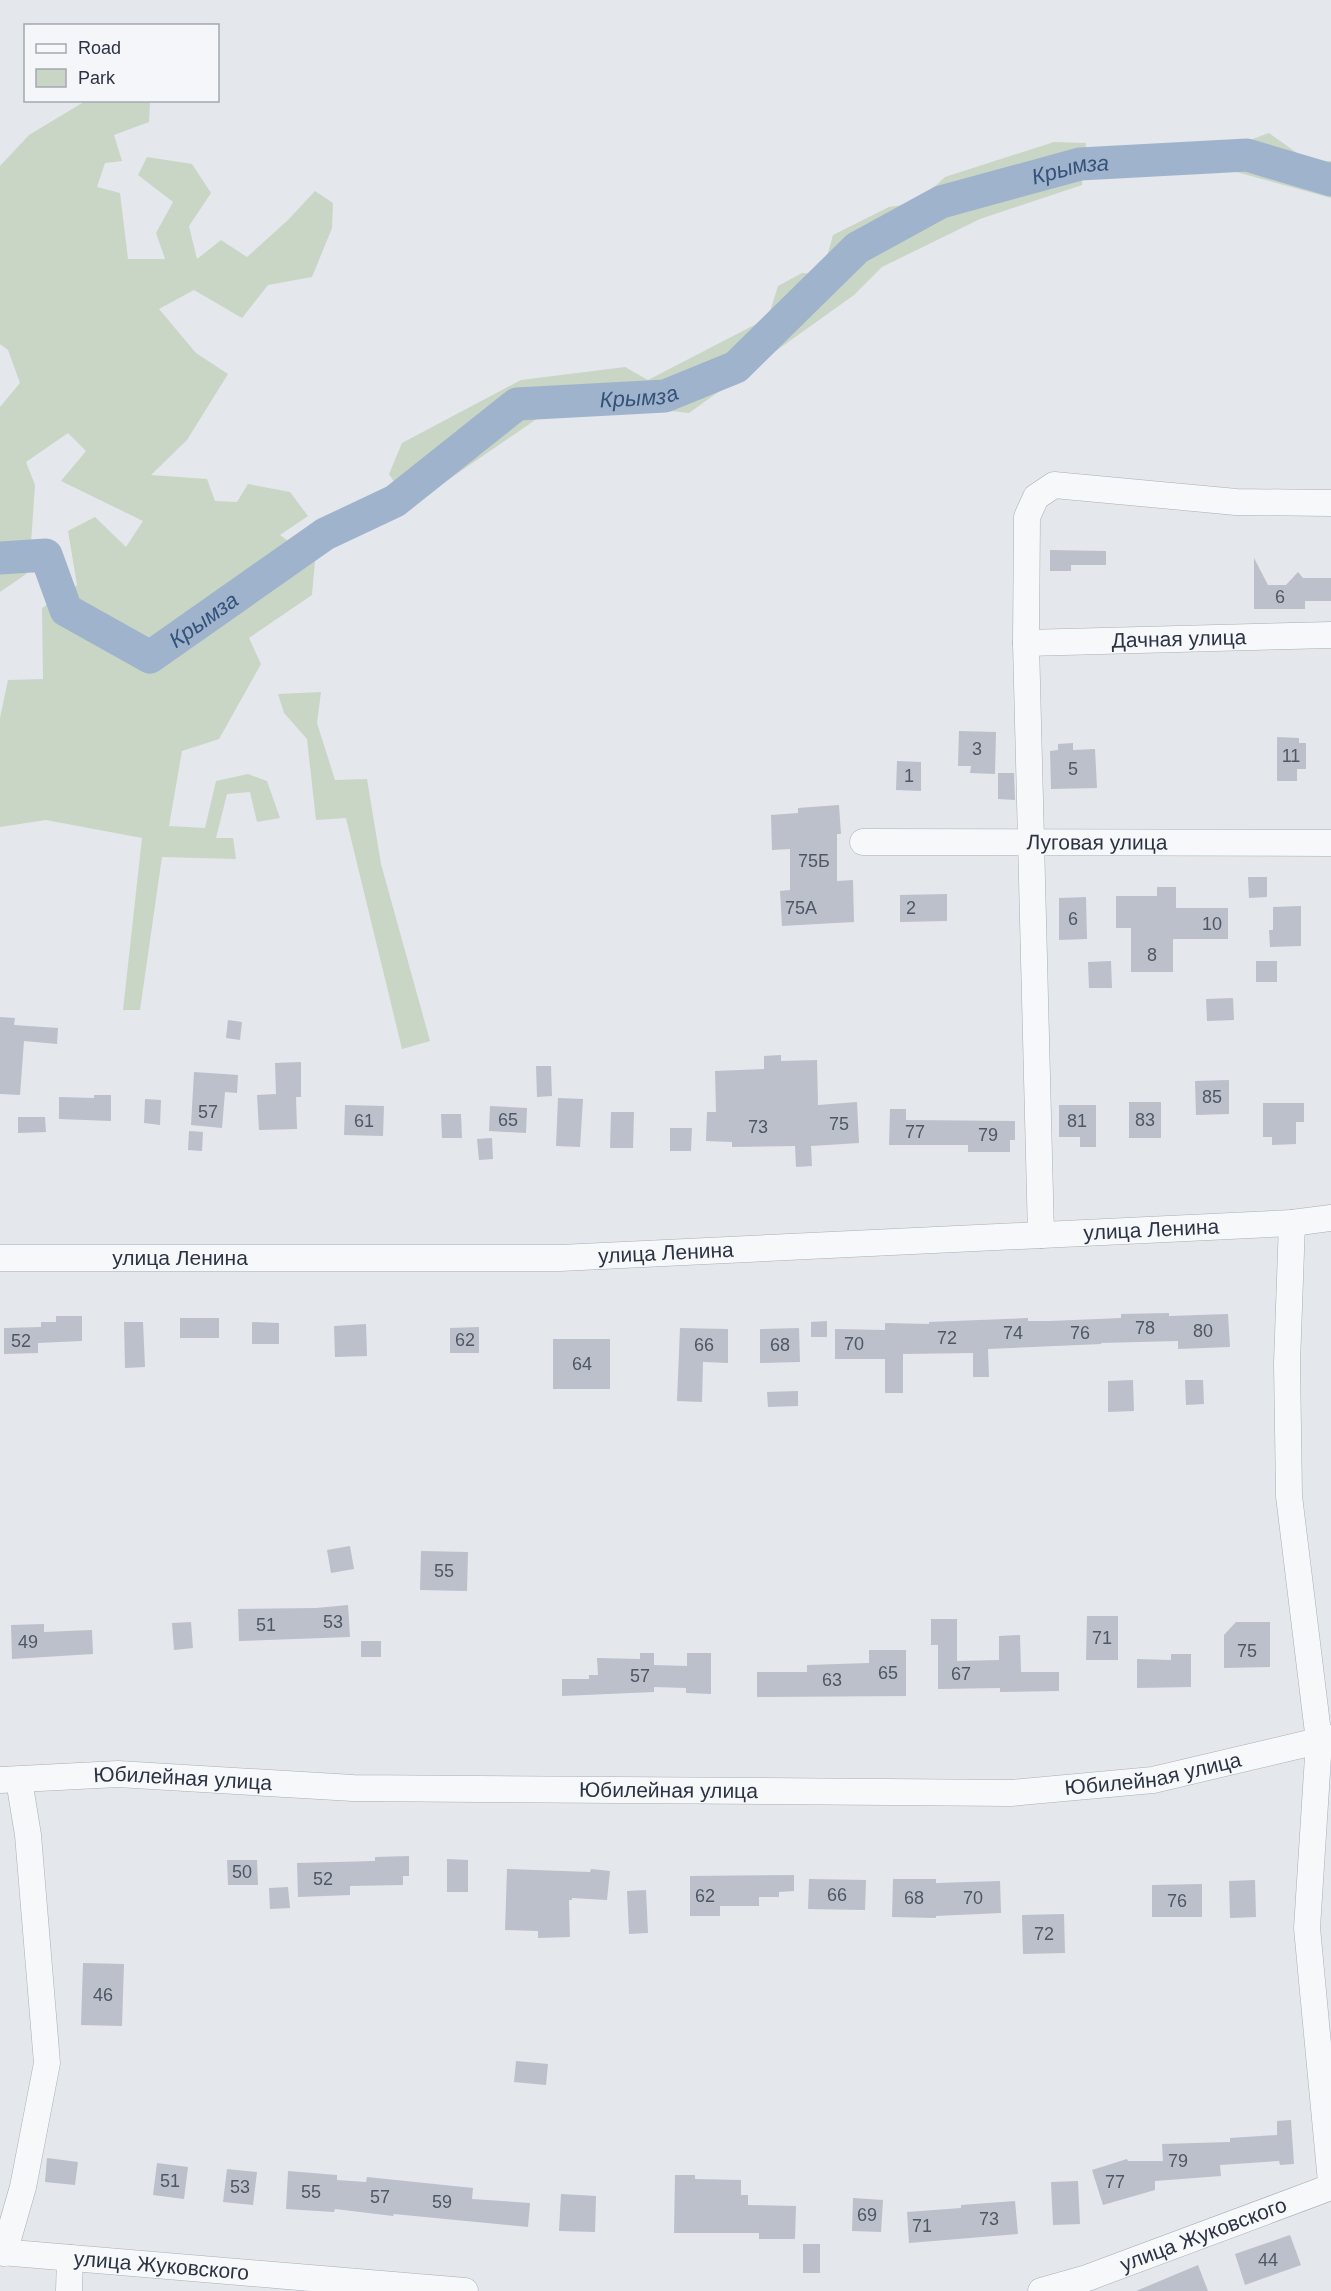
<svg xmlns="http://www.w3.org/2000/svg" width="1331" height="2291" font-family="Arial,sans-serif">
	<rect width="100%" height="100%" fill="#e4e7ec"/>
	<!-- green -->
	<path fill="#c9d6c5" d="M87 100H143L150 103 149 122 114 135 122 161 105 163 97 187 120 193 128 259H165L156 233 173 202 138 175 147 157 192 164 211 193 189 226 197 259 221 240 247 257 288 220 315 191 333 203 332 228 312 277 268 285 242 318 194 290 159 309 196 353 228 374 187 440 151 475 207 479 215 501 237 502 248 484 290 492 308 516 280 535 315 561 312 595 249 638 261 664 219 739 182 751 169 826 205 828 216 781 248 774 267 781 280 818 257 822 250 792 227 794 216 838H233L236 859 162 857 140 1010H123L142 838 46 820 0 827V718L8 680 43 679 42 608 77 585 68 531 95 517 126 547 143 521 61 481 86 451 68 433 26 462 35 485 29 572 0 592V407L20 383 8 350 0 344V166L29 135Z
		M1269 133 1311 163 1331 161V198L1218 167 1247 141Z
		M1054 142 1086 143 1082 185 980 219 882 267 854 295 689 413 634 407 541 416 410 506 389 474 402 443 521 380 625 367 648 380 768 318 778 286 802 273 822 274 833 235 889 207 917 203 945 177Z
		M321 692 317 723 335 780 367 779 381 864 430 1041 402 1049 346 818 316 820 307 739 284 713 278 694Z"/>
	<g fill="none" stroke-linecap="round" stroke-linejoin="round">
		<!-- river -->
		<path stroke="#9fb4cc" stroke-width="33" id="s1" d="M0 558 46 555 66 610 150 657 325 534 395 501 517 404 665 396 736 367 857 248 941 202 1080 164 1247 155 1331 180"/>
	</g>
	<!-- building -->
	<path fill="#bbc0ca" d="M1050 550 1106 551V565H1071V571H1050Z
		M1254 558 1268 585H1286L1298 572 1303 578H1331V601H1305V609H1254Z
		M959 731 996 732 995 774 970 773 971 766H958Z
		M1277 737 1299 738V743H1306V769H1297V781H1277Z
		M1073 743V750L1095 749 1097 788 1051 789 1050 751 1058 750V744Z
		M897 761 921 762V791L896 790Z
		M998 773H1014L1015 800 998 799Z
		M839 805 841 834H837V881L853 880 854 922 782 926 780 891 790 890V849L772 850 771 815 798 813V808Z
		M1248 877H1267V897L1249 898Z
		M1157 887H1176V908H1228V939H1173V972H1131V928H1116V896H1157Z
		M947 894V921L900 922V895Z
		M1086 897 1087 939 1059 940V898Z
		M1301 906V946L1270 947 1269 930H1273V907Z
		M1111 961 1112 988H1089L1088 962Z
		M1256 961H1277V982H1256Z
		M1233 998 1234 1020 1207 1021 1206 999Z
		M0 1017 15 1018 14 1025 58 1028 57 1044 24 1041 20 1095 0 1094Z
		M228 1020 242 1022 240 1040 226 1038Z
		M781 1055V1061L817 1060 818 1105 857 1102 859 1143 811 1146 812 1166 796 1167 795 1146 732 1147V1142L706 1141 707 1112H716L715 1071 764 1069V1056Z
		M301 1062V1097H296L297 1129 259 1130 257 1095 276 1094 275 1063Z
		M536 1066H551L552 1096 537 1097Z
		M194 1072 238 1075 237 1093 225 1092 222 1128 191 1125Z
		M1229 1080V1114L1196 1115 1195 1081Z
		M94 1095H111V1121L59 1119V1097L94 1098Z
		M558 1098 583 1099 580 1147 556 1146Z
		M145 1099 161 1100 160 1125 144 1123Z
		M1129 1102H1161V1138H1129Z
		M1263 1103H1304V1122H1296V1144L1272 1145V1137H1263Z
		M345 1105 384 1106 383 1136 344 1135Z
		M1059 1105H1096V1147H1080V1137H1059Z
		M490 1106 527 1108 526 1133 489 1131Z
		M890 1109H906V1120L1015 1121V1140H1010V1152H968V1145H889Z
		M611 1112H634L633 1148H610Z
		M441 1114H461L462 1138H442Z
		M18 1117H45L46 1132 18 1133Z
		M670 1128H692L691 1151H670Z
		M189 1131 203 1132 202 1151 188 1150Z
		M492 1138 493 1159 479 1160 477 1139Z
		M1169 1313V1316L1228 1314 1230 1347 1178 1349V1341L1101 1343V1344L988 1349 989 1377H973V1353L903 1354V1393H885V1359H835V1329L885 1330V1323L929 1324V1322L1028 1318V1321H1050L1121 1318V1314Z
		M56 1316H82V1341L38 1343V1353L4 1354V1328L41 1327V1322H56Z
		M180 1318H219V1338H180Z
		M827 1321V1337H811V1322Z
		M124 1322H143L145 1367 125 1368Z
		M252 1322 279 1323V1344H252Z
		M366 1324 367 1356 335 1357 334 1326Z
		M479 1327V1353H450V1328Z
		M680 1328 728 1329V1363L703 1362 702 1402 677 1401Z
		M799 1328 800 1362 760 1363V1329Z
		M553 1339H610V1389H553Z
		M1133 1380 1134 1411 1108 1412V1381Z
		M1185 1380H1203L1204 1404 1186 1405Z
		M798 1391V1406L768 1407 767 1392Z
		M350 1546 354 1569 331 1573 327 1550Z
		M421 1551 468 1552 467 1591 420 1590Z
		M348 1605 350 1637 239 1641 238 1609 316 1608Z
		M1087 1616H1118V1660H1086Z
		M931 1619H957V1661L999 1660V1636L1020 1635 1021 1672H1059V1691L1000 1692V1688L938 1689V1645H931Z
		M191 1622 193 1648 174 1650 172 1623Z
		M1236 1622H1270V1667L1224 1668V1635Z
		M44 1624V1632L92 1630 93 1654 12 1659 11 1625Z
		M361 1641H381V1657H361Z
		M869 1650H906V1696L757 1697V1672H807V1665L869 1663Z
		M640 1653H654V1665L687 1666V1653H711V1694L686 1693V1688L654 1687V1692L562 1696V1679H589V1675H598L597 1658 640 1659Z
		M1171 1654H1191V1687L1137 1688V1659L1171 1660Z
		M409 1856V1876H403V1885L350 1886V1895L298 1897 297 1863 375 1861V1857Z
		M447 1859 468 1860V1892H447Z
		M227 1860H257L258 1885H228Z
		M507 1869 590 1872 591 1869 610 1871 607 1900 572 1898V1900H569L570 1937 538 1938V1931L505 1930Z
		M794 1875V1891L779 1892V1897H759V1906H720V1916H690V1876Z
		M809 1879 866 1880 865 1910 808 1909Z
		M893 1879H936V1883L1000 1881 1001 1913 936 1916V1918L892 1917Z
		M1255 1880 1256 1917 1230 1918 1229 1881Z
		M1202 1884V1917H1152V1885Z
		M288 1887 290 1908 270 1909 269 1888Z
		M646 1890 648 1933 629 1934 627 1891Z
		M1064 1914 1065 1953 1023 1954 1022 1915Z
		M83 1963 124 1964 122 2026 81 2025Z
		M516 2061 548 2064 546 2085 514 2082Z
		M1291 2120 1294 2164 1280 2165 1279 2161 1220 2165 1221 2176 1155 2181V2190L1103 2205 1092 2170 1127 2159 1128 2161H1163L1162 2144 1230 2142V2138L1277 2135V2121Z
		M47 2158 78 2162 75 2185 45 2182Z
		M157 2163 188 2167 184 2199 153 2195Z
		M227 2169 257 2172 253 2205 223 2202Z
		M288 2171 337 2175V2180L366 2182 367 2177 473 2188 472 2199 530 2203 528 2227 394 2214 393 2216 335 2209 334 2212 286 2209Z
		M675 2175H695V2179L741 2180V2195H748V2205L796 2206 795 2239H759V2233H674Z
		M1078 2181 1080 2224 1053 2225 1051 2182Z
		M561 2194 596 2196 595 2232 559 2231Z
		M853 2198 883 2200 881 2232 852 2231Z
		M1015 2201 1018 2234 909 2243 907 2212 961 2208V2205Z
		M1290 2235 1301 2265 1245 2285 1235 2254Z
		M803 2244H820V2273H803Z
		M1198 2265 1208 2291H1136Z"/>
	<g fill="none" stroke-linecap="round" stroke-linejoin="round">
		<!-- minor casing -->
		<g stroke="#a9aeb7" stroke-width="27">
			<g id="minor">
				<path id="s2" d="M1026 643 1331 635"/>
				<path id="s3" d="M863 842 1331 843"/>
				<path d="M1292 1223 1287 1363 1289 1496 1319 1741 1307 1928 1331 2182"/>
				<path d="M1041 1235 1026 643 1027 517 1036 497 1054 485 1236 502 1331 503"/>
				<path id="s4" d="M0 1258H560L1292 1223 1331 1218"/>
				<path id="s5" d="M0 1780 118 1774 353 1788 1011 1793 1153 1780 1331 1738"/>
				<path id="s6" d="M0 2252 465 2291"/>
				<path d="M4 2253 23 2187 47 2063 28 1835 19 1780"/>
				<path d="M69 2291 70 2258"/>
				<path id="s7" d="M1041 2291 1087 2278 1331 2187"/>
			</g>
		</g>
		<!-- minor -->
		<use href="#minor" stroke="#f7f8fa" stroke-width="26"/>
	</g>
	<g text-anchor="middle" stroke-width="5" stroke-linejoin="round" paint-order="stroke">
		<!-- number labels -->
		<g font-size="18" fill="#4f5766">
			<text x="1280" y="603">6</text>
			<text x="977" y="755">3</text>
			<text x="1291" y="762">11</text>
			<text x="1073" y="775">5</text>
			<text x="909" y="782">1</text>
			<text x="814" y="867">75Б</text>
			<text x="801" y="914">75А</text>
			<text x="911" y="914">2</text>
			<text x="1073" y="925">6</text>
			<text x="1212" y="930">10</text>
			<text x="1152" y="961">8</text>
			<text x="1212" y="1103">85</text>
			<text x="208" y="1118">57</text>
			<text x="508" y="1126">65</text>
			<text x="1145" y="1126">83</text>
			<text x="364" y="1127">61</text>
			<text x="1077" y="1127">81</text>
			<text x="839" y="1130">75</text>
			<text x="758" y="1133">73</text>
			<text x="915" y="1138">77</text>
			<text x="988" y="1141">79</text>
			<text x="1145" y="1334">78</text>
			<text x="1203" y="1337">80</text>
			<text x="1013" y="1339">74</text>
			<text x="1080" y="1339">76</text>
			<text x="947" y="1344">72</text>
			<text x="465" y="1346">62</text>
			<text x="21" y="1347">52</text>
			<text x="854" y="1350">70</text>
			<text x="704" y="1351">66</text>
			<text x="780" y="1351">68</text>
			<text x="582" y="1370">64</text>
			<text x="444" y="1577">55</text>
			<text x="333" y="1628">53</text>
			<text x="266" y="1631">51</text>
			<text x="1102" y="1644">71</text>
			<text x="28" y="1648">49</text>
			<text x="1247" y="1657">75</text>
			<text x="888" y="1679">65</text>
			<text x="961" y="1680">67</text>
			<text x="640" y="1682">57</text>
			<text x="832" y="1686">63</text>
			<text x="242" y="1878">50</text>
			<text x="323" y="1885">52</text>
			<text x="837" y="1901">66</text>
			<text x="705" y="1902">62</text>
			<text x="914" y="1904">68</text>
			<text x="973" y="1904">70</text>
			<text x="1177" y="1907">76</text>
			<text x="1044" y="1940">72</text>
			<text x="103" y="2001">46</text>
			<text x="1178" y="2167">79</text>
			<text x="170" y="2187">51</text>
			<text x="1115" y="2188">77</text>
			<text x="240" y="2193">53</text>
			<text x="311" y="2198">55</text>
			<text x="380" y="2203">57</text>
			<text x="442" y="2208">59</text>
			<text x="867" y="2221">69</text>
			<text x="989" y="2225">73</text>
			<text x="922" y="2232">71</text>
			<text x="1268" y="2266">44</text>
		</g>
		<!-- street labels -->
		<g font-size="21" fill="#2b3445" stroke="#f4f6f9">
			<text dy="7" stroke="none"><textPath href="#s2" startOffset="153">Дачная улица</textPath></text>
			<text dy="7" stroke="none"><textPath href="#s3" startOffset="234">Луговая улица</textPath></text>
			<text dy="7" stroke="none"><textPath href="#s4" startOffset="1152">улица Ленина</textPath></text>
			<text dy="7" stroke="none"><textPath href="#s4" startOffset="666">улица Ленина</textPath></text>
			<text dy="7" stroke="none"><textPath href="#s4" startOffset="180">улица Ленина</textPath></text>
			<text dy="7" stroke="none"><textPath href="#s5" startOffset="1155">Юбилейная улица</textPath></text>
			<text dy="7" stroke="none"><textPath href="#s5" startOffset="183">Юбилейная улица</textPath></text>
			<text dy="7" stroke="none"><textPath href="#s5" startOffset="669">Юбилейная улица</textPath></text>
			<text dy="7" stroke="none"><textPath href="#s7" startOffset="172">улица Жуковского</textPath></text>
			<text dy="7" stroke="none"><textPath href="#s6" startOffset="162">улица Жуковского</textPath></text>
		</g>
		<!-- water labels -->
		<g font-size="22" font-style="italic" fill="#34527a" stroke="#f4f6f9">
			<text dy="8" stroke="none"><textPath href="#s1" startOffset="1272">Крымза</textPath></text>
			<text dy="8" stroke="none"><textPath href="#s1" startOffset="770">Крымза</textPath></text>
			<text dy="8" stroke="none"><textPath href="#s1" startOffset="266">Крымза</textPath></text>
		</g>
	</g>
	<!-- legend -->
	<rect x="24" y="24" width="195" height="78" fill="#f4f6f9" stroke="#a4a8b1" stroke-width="1.5"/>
	<rect x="36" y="44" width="30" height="9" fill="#f7f8fa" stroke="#a4a8b1" stroke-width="1.5"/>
	<text x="78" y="54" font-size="18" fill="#2b3445">Road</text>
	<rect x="36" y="69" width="30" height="18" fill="#c9d6c5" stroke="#a4a8b1" stroke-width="1.5"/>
	<text x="78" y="84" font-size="18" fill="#2b3445">Park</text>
</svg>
